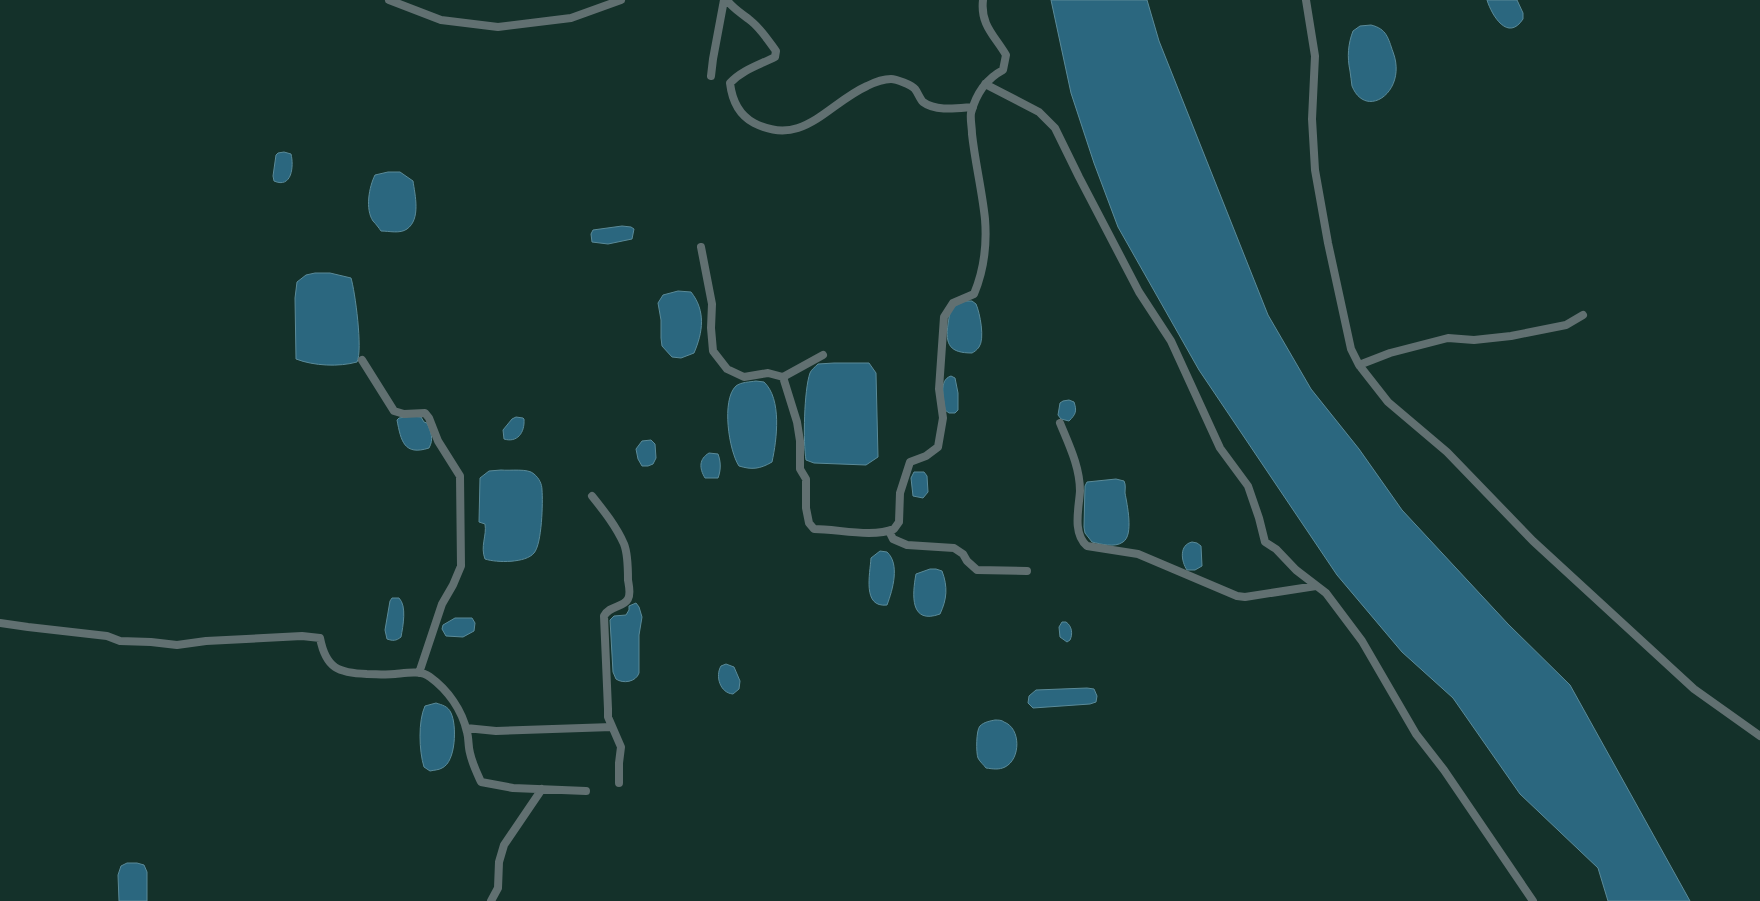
<svg xmlns="http://www.w3.org/2000/svg" width="1760" height="901" font-family="Ubuntu,sans-serif">
	<rect width="100%" height="100%" fill="#14312a"/>
	<!-- water -->
	<path fill="#2b677f" stroke="#5a8a98" d="M1051 0H1147L1159 41 1268 315 1311 389 1359 449 1402 510 1508 624 1570 685 1690 901H1608L1598 868 1520 794 1453 698 1402 652 1337 575 1199 370 1118 227 1094 163 1071 93Z
		M1487 0H1517L1523 13V19C1508 42 1492 16 1487 0Z
		M1371 25C1387 29 1388 38 1393 52 1408 91 1366 121 1352 86 1351 81 1351 76 1350 71 1347 57 1348 44 1353 31L1360 26Z
		M284 152 291 154C294 166 292 189 274 181L273 176 276 155 278 153Z
		M388 172H400L413 181C415 195 421 219 407 229 400 234 389 231 381 231 379 228 376 224 373 221 365 209 369 187 375 175Z
		M622 226 631 227 634 229 632 239 608 244 592 242 591 234 593 230Z
		M315 273H330L351 278C355 291 363 350 357 362 339 367 314 366 296 359L295 298 297 282 306 275Z
		M678 291 691 292C706 311 703 332 694 353L681 358 672 357 662 346 661 338V320L658 303 663 295Z
		M965 301H972L976 304C980 313 985 339 979 347 977 350 974 352 972 353 950 353 945 345 948 324 949 319 949 313 952 309 955 305 961 303 965 301Z
		M834 363H869L876 373 878 457 866 465 814 463 806 460C803 442 804 390 810 373 811 370 815 367 818 364Z
		M951 376 955 378 958 393V410L955 413H949L945 410C944 400 938 380 951 376Z
		M756 381 764 382C782 399 777 439 772 462 760 469 752 470 739 466 729 451 721 400 736 386 741 382 750 382 756 381Z
		M1069 400 1074 402C1077 411 1076 414 1069 421L1061 419 1058 415 1060 403 1063 401Z
		M412 416 421 417 424 422 427 423C431 432 434 439 429 448 404 456 401 441 397 420L399 418Z
		M516 417 523 418 524 419C525 433 517 443 504 439L503 430 512 419Z
		M651 440 655 444 656 458 653 464 648 466H642L638 459 636 449 642 441Z
		M709 453 718 454C721 462 721 470 718 478H705C699 468 699 459 709 453Z
		M501 470C510 471 528 468 534 474 539 478 542 484 542 490 543 502 542 544 534 553 526 563 497 563 485 559 480 546 487 536 485 524L479 522 480 478 489 471Z
		M914 472H924L927 476 928 492 923 498 913 496 911 478Z
		M1116 479 1124 481C1126 485 1125 489 1125 493 1127 504 1134 535 1123 542 1115 548 1100 544 1092 542L1085 533 1084 527 1085 486 1087 482Z
		M1192 542 1197 543 1201 546 1202 566 1195 570H1187C1181 561 1179 545 1192 542Z
		M880 551 887 552C900 564 893 589 887 605 862 608 870 574 871 558Z
		M930 569H936L942 571C948 587 947 599 940 614 910 625 912 595 916 574Z
		M392 598H399C407 606 403 626 401 637 396 641 393 641 387 639L385 630 390 601Z
		M636 603 639 607 642 617 639 635V673C636 682 623 684 616 679L613 672 610 620 614 616 626 615 629 610V606Z
		M455 618H472L475 623 474 631 463 637 446 636 442 629 443 625Z
		M1062 622H1066C1072 626 1073 634 1070 640L1067 642 1060 637 1059 627Z
		M726 664 734 667 740 681 739 689 733 694C720 693 715 676 721 666Z
		M1087 688 1094 689 1097 696 1096 702 1090 704 1033 708 1028 703 1029 696 1036 690Z
		M436 703C442 705 448 706 451 713 457 725 456 762 442 768 439 770 434 770 430 771L424 767C419 751 418 721 425 706Z
		M995 720C998 720 1002 720 1004 722 1021 728 1021 759 1005 767 999 770 993 769 986 768 984 765 980 762 978 758 976 753 976 730 980 726 984 722 990 721 995 720Z
		M127 863H137L144 865 147 872V901H119L118 875 121 866Z"/>
	<g fill="none" stroke-linecap="round" stroke-linejoin="round">
		<!-- minor -->
		<path stroke="#617071" stroke-width="8" d="M389 0 441 20 498 27 571 18 621 0
			M727 0C733 9 743 14 751 21 761 29 768 40 776 51L775 57C759 65 742 70 730 83 732 100 739 115 754 123 803 148 827 104 867 86 875 82 883 79 891 79 896 79 912 85 915 89 918 93 920 99 923 102 936 112 959 108 973 107
			M1306 0 1315 56 1312 119 1315 170 1328 243 1351 349 1359 365 1388 402 1447 452 1533 541 1694 689 1760 736
			M711 76 713 59 724 0
			M985 84 1039 112 1055 128 1079 177 1139 292 1171 341 1220 448 1248 486 1259 518 1265 542 1276 549 1296 570 1326 593 1362 641 1416 734 1444 770 1533 901
			M701 247 712 304 711 328 713 351 727 369 744 377 768 373 783 377 797 422 800 441V469L806 479V508L809 523 814 529C838 529 872 538 894 529L899 522 900 493 910 462 926 456 938 447 943 418 939 389 944 317 953 303 974 294C984 270 987 244 985 219 982 190 975 162 972 134 972 127 970 119 971 113 976 94 986 79 1003 70L1006 55C995 36 980 25 983 0
			M362 360 394 411 404 414 425 413 429 418 438 441 460 476 461 566 453 585 442 604 419 673
			M1359 365 1390 353 1448 338 1474 340 1511 336 1566 325 1583 315
			M783 377 823 355
			M1060 423C1069 445 1080 467 1080 491 1079 508 1072 533 1087 546L1138 554 1237 596 1245 597 1316 586
			M592 496C604 511 616 526 624 544 628 554 628 570 628 580 629 586 631 594 628 599 623 608 610 605 604 616L608 709V717L621 747 619 763V783
			M889 531 893 539 907 545 954 548 963 554 967 561 977 570 1027 571
			M0 623 28 627 107 636 120 641 151 642 177 645 206 641 302 636 320 638C326 669 339 673 367 674 376 674 386 675 395 674 406 673 421 670 430 677 448 690 462 710 467 732 469 739 468 746 470 753 472 763 477 773 481 782L513 788 586 791
			M466 728 496 731 612 727
			M491 901 498 888 499 862 504 845 542 789"/>
	</g>
</svg>
